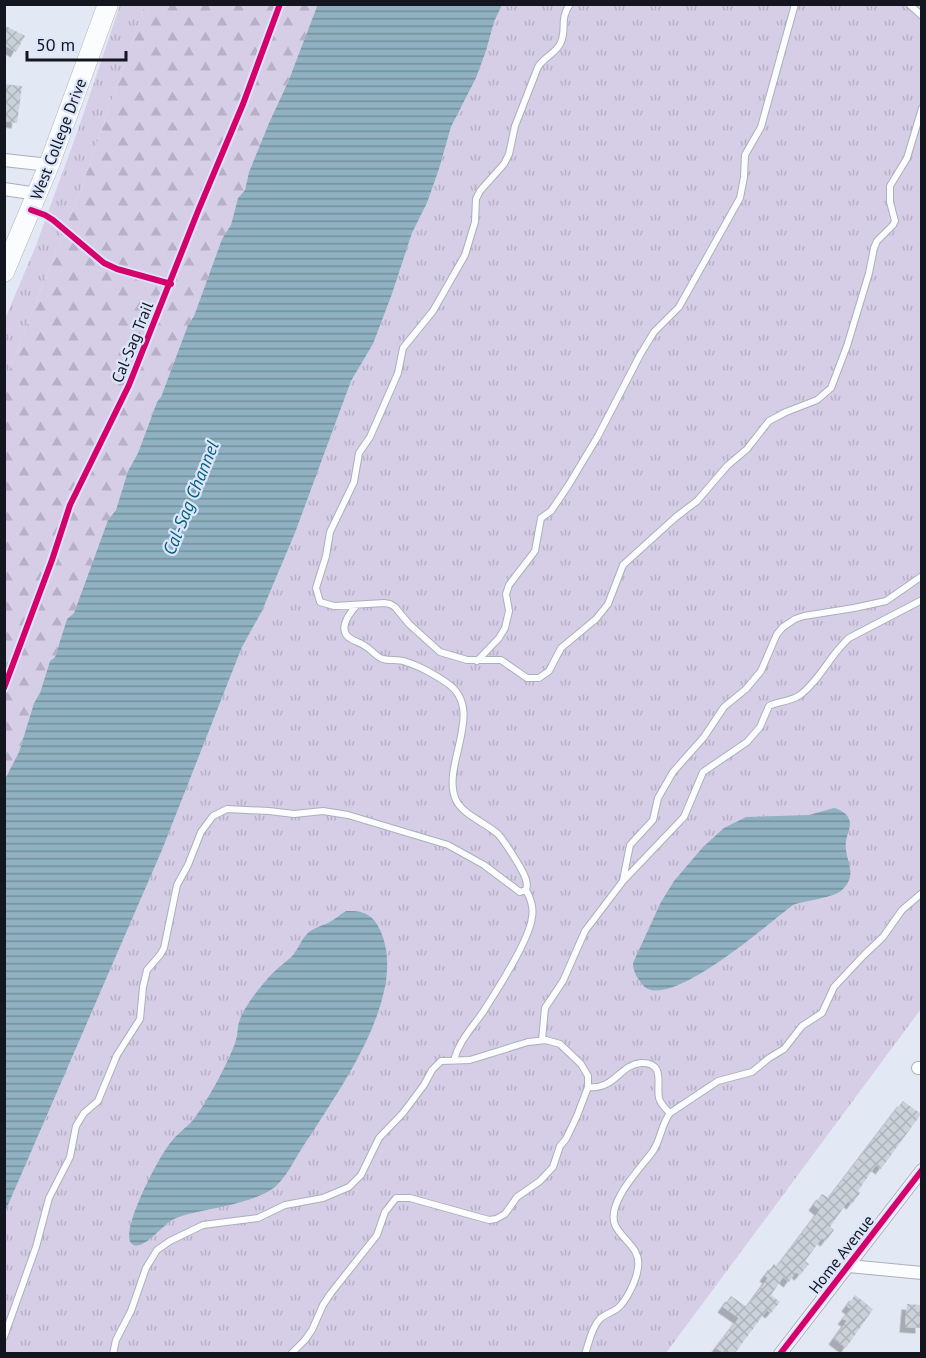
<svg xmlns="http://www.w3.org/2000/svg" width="926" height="1358" font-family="'PT Sans',sans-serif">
	<defs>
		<pattern id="grass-tufts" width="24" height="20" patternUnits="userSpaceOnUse" patternTransform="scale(1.5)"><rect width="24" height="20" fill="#d6cee7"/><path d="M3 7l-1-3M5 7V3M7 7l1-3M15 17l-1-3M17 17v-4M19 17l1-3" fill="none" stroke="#b7b0c6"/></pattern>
		<pattern id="forest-firs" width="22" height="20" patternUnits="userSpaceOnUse" patternTransform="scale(1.5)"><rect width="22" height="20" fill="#d6cee7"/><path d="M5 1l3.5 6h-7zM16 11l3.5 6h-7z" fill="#b7b0c6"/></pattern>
		<pattern id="water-rules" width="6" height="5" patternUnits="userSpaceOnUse" patternTransform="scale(1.5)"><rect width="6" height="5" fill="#90b1c1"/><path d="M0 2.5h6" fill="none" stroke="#748f9c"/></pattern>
		<pattern id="building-cross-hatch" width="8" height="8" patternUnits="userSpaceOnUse" patternTransform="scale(1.5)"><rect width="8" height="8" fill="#cbd1d9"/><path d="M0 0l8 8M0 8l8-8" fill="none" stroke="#adb3ba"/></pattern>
		<filter id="shadow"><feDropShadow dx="-5.5" dy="5.5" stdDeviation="0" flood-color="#0004"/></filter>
	</defs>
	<rect width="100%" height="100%" fill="#e3e9f4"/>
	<!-- grass -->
	<path fill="url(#grass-tufts)" d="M120 5H145L83 183 5 381V319L35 248 79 127Z
		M502 5H921V1009L666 1353 5 1354V1212L162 850 242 647 262 611 295 533 351 381 373 344 392 294 412 233 427 203 439 169 451 127 476 78 486 51 494 22Z"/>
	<!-- forest -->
	<path fill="url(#forest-firs)" d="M145 5H318L288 82 269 123 249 172 245 190 238 198 231 226 222 239 194 316 188 325 161 397 157 402 138 453 128 471 116 510 108 520 74 613 67 619 55 657 50 661 40 693 34 703 19 752 5 779V381L83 183Z"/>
	<!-- water -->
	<path fill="url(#water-rules)" d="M318 4 502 5 494 22 486 51 476 78 451 127 439 169 427 203 412 233 392 294 373 344 351 381 295 533 262 611 242 647 162 850 5 1212V779L19 752 34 703 40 693 50 661 55 657 67 619 74 613 108 520 116 510 128 471 138 453 157 402 161 397 188 325 194 316 222 239 231 225 238 198 245 190 249 172 269 123 288 82Z
		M834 808C840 810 846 812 849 819 852 826 847 834 846 841 843 859 860 873 842 890 834 898 806 900 793 905 771 921 665 1016 642 984 637 977 633 972 633 963L661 902 674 881 703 847 724 828 746 817 809 815Z
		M346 911C364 910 374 915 381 932 410 1000 330 1102 296 1158 290 1168 284 1179 275 1187 258 1201 219 1207 197 1212 188 1214 180 1216 172 1220 162 1226 142 1252 132 1244 118 1234 160 1154 171 1142 177 1134 186 1128 193 1120 205 1106 231 1058 236 1040 238 1034 237 1028 239 1022 243 1009 254 995 263 984 271 974 279 967 289 959 297 953 300 941 307 934 312 929 318 927 323 925 331 923 339 915 346 911Z"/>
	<!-- building -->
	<path fill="url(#building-cross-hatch)" filter="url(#shadow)" d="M4 25 25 36 16 52 4 45Z
		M4 84 22 86 17 123 4 121Z
		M903 1101 921 1114 881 1169 876 1165 858 1191 860 1193 852 1204 848 1201 830 1227 834 1230 826 1241 822 1238 805 1261 809 1264 800 1275 796 1272 789 1282 783 1277 771 1295 780 1302 771 1313 767 1310 735 1353H724L716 1348 739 1318 723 1307 731 1296 747 1307 768 1278 765 1276 774 1264 777 1267 820 1210 814 1205 822 1194 829 1198Z
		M855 1295 873 1309 846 1348 834 1339 847 1321 843 1319 851 1309 847 1306Z
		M907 1304 921 1305V1328L905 1327Z"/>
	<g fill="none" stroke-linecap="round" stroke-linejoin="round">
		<!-- lane casing -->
		<g stroke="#abafb8" stroke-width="8">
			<path id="lane" d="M570 4C559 20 567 28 561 42 557 53 544 57 538 67L515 126 509 154 504 164 480 191 476 199 475 222 465 255 433 311 403 348 398 373 370 437 359 453 354 482 330 532 326 556 316 588 320 602 334 606 384 603 390 604 395 607 409 624 440 652 467 660H501L527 678H539L549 671 561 648 596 619 608 604 623 565 676 517 697 501 727 466 747 449 769 421 786 412 817 400 831 388 847 346 869 273 874 248 877 241 893 225 895 221 890 202V186L907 158 922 108
				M909 4 922 16
				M477 661 499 638 505 628 509 611 506 594 509 585 535 551 541 518 551 511 568 486 598 436 640 355 654 332 679 307 740 198 744 177 745 155 761 127 795 4
				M623 880 630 845 653 820 658 798 673 772 704 737 724 707 746 689 761 671 777 634 783 627 795 619 804 616 854 608 886 601 922 576
				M542 1040 545 1008 563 981 585 931 623 881 684 817 703 772 747 742 760 727 769 706C779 701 790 702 800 695 820 680 830 655 849 638L922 600
				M454 1060C459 1041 472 1028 483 1012 496 992 530 939 532 917 534 907 531 899 526 890
				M588 1087C615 1090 619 1065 641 1063 666 1062 656 1085 659 1098 661 1105 666 1109 670 1113
				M4 1337 36 1247 49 1198 70 1157 76 1126 84 1113 98 1101 117 1055 140 1019 143 987 147 970 160 955 164 948 177 885 188 865 201 832 213 816 227 809 269 811 294 814 323 811 348 815 448 845 484 865 520 892 526 890C529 881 523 873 519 865 512 854 506 843 498 834 486 823 463 815 456 800 440 766 487 710 447 683 437 676 418 665 406 662 399 659 391 661 383 659 376 657 372 650 365 646 361 643 357 642 353 640 336 632 348 615 356 606
				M113 1354 116 1340 131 1311 146 1268 157 1250 170 1241 203 1225 258 1218 285 1205 323 1198 349 1187 361 1175 379 1138 403 1113 424 1085 432 1070 441 1061 470 1060 528 1042 546 1040 560 1044 581 1064 588 1076V1087L577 1116 566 1139 560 1146 553 1167 540 1181 517 1197 505 1214 496 1219 489 1220 410 1198H396L385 1212 377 1235 331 1293 323 1305 312 1330 305 1340 291 1354
				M585 1354C589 1343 591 1329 599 1320 604 1314 612 1313 618 1308 627 1300 637 1279 638 1267 641 1248 622 1240 615 1225 606 1202 641 1168 653 1151 661 1139 661 1125 670 1113L718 1081 752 1072 769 1058 784 1049 802 1026 822 1013 834 987 864 955 883 937 902 910 922 893"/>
		</g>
		<!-- street casing -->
		<g stroke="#abafb8" stroke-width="14">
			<path id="street" d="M4 160 49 165
				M4 189 37 194
				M918 1068H922
				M849 1266 922 1273
				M780 1354 922 1170"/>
		</g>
		<!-- primary casing -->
		<g stroke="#abafb8" stroke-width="21">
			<path id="primary" d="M4 272 49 165 108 4"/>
		</g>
		<!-- lane -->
		<use href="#lane" stroke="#fbfcfd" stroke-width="6"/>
		<!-- street -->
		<use href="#street" stroke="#fbfcfd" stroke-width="12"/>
		<!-- primary -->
		<use href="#primary" stroke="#fbfcfd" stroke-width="20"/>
		<!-- cycleway casing -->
		<g stroke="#dce6fb" stroke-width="10">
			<path id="cycleway" d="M31 210 45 215 53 220 104 263 117 269 171 284
				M4 688 52 560 70 505 129 385 198 211 243 104 280 4
				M780 1354 922 1170"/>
		</g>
		<!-- cycleway -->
		<use href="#cycleway" stroke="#d6006c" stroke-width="6"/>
	</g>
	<g text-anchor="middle" stroke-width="4.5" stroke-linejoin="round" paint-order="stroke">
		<!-- street labels -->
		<g font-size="16" fill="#13161e" stroke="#dce6fb">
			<text transform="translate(58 139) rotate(-69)" y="6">West College Drive</text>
			<text transform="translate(132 342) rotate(-68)" y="6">Cal-Sag Trail</text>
			<text transform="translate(841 1254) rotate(-52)" y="6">Home Avenue</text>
		</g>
		<!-- water labels -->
		<g font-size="18" font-style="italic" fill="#045e79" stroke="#dce6fb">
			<text transform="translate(191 498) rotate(-68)" y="6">Cal-Sag Channel</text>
		</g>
	</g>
	<!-- border -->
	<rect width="926" height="1358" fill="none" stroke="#13161e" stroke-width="12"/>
	<!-- scale -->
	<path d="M27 51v9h99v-9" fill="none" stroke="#13161e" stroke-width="3"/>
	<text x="36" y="51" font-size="18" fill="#13161e" stroke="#dce6fb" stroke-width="4.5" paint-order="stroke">50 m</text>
</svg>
